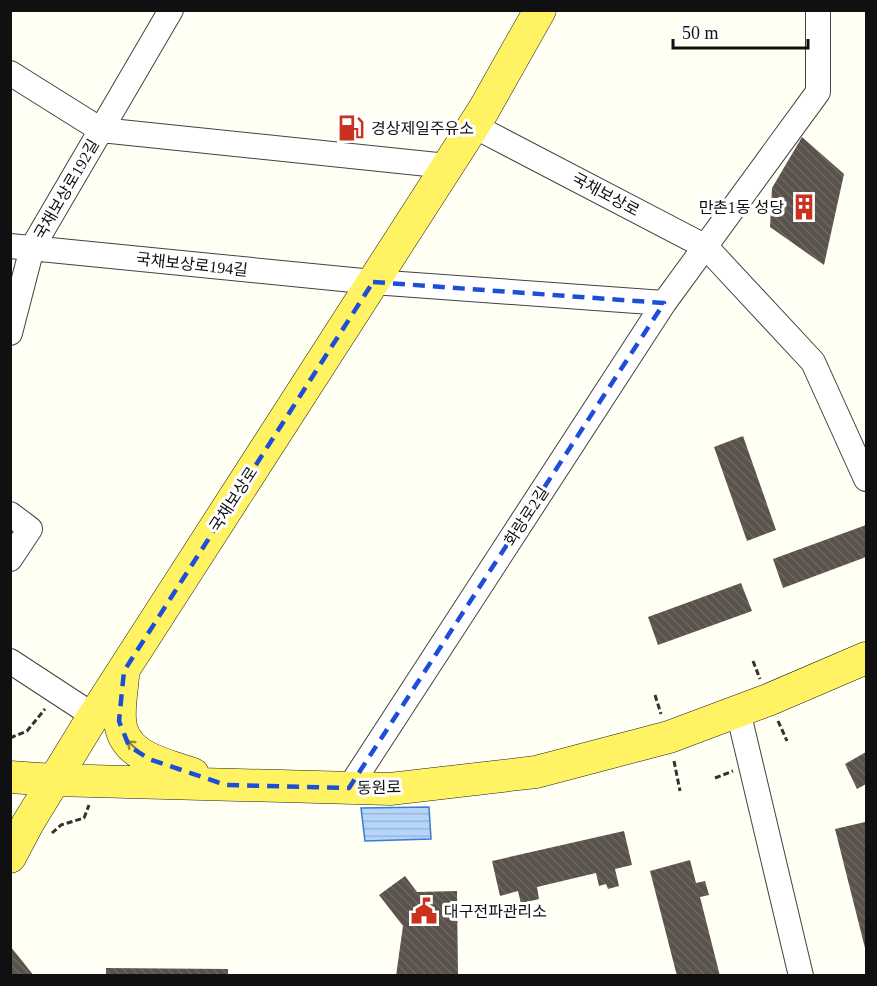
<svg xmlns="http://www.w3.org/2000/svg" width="877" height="986" font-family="'Times New Roman','Noto Sans KR',serif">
	<defs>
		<pattern id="water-rules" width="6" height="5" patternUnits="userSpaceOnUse" patternTransform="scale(1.5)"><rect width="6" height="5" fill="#b5d5fa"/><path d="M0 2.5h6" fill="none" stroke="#9bb6d5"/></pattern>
		<pattern id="building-back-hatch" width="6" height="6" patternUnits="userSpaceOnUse" patternTransform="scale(1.5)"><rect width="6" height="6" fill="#5a534c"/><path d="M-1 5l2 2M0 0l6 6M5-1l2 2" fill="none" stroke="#6d6761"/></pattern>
	</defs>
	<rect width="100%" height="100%" fill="#fffff3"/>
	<!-- water -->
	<path fill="url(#water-rules)" stroke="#377dd5" stroke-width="1.5" d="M429 807 431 839 365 841 361 808Z"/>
	<!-- building -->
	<path fill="url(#building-back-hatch)" d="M802 137 844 174 824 265 770 227 772 188Z
		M743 436 776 530 747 541 714 447Z
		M866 525V557L783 588 773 559Z
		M741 583 752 611 658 645 648 617Z
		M866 752V784L857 789 845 764Z
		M865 822 866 826V952L835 829Z
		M624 831 632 865 615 869 619 886 608 889 606 884 599 886 596 873 537 887 539 899 531 901 532 906 522 908 518 891 500 896 492 861Z
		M690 860 696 883 705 881 709 895 700 897 720 976H677L650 871Z
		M405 876 417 892 457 891 458 976H396L403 926 379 895Z
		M10 946 23 962 34 976H10Z
		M106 968 228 969V976H106Z"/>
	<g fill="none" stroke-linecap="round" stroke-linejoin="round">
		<!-- minor casing -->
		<g stroke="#434343" stroke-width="26">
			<path id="minor" d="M10 73 101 130 447 166
				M474 126 706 247 813 362 866 479
				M10 246 373 282 664 303
				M10 333 32 248 171 10
				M10 514 30 529 10 559
				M10 661 94 716
				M738 711 801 976
				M349 788 664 303 818 92V10"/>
		</g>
		<!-- major casing -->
		<g stroke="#212121" stroke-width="33">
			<path id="major" d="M123 676C122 690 119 705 120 719 121 757 165 764 193 774
				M10 777 54 780 390 789 536 772 669 737 768 700 866 658
				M10 857 28 823 88 725 483 111 540 10"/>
		</g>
		<!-- path -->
		<path stroke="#323232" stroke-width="3" stroke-dasharray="6 3" stroke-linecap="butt" d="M753 661 760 679
			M655 695 661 714
			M778 721 787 741
			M10 738 27 731 45 709
			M674 761 680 791
			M715 778 733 771
			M52 833 61 825 84 818 89 805"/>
		<!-- minor -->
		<use href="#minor" stroke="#fff" stroke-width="24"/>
		<!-- major -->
		<use href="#major" stroke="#fff263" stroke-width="32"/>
	</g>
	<!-- one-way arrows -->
	<defs><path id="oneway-shaft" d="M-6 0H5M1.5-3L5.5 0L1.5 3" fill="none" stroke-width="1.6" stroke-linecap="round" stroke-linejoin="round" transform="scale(1.5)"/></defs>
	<use stroke="#938c3e" href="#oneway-shaft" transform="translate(134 747) rotate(-137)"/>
	<!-- marked area -->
	<path fill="none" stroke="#1d4ed8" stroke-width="4.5" stroke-dasharray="12 8" stroke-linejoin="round" d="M373 282 664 303 349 788 226 785 149 759 129 746 119 721 124 671Z"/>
	<!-- icons -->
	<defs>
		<g id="fuel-bare" transform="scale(2.07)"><path d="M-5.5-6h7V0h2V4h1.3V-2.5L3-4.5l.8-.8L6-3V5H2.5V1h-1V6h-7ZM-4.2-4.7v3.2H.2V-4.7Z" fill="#ca311f" stroke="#fff" stroke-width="2.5" paint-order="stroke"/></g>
		<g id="building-bare" transform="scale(2.07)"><path d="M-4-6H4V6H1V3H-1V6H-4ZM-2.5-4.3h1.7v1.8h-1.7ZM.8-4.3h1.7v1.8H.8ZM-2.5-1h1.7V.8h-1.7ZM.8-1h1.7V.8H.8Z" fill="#ca311f" stroke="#fff" stroke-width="2.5" paint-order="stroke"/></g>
		<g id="civic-bare" transform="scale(2.07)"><path d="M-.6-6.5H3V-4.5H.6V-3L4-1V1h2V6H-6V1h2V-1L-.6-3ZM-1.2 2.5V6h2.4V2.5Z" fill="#ca311f" stroke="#fff" stroke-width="2.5" paint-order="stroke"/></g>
	</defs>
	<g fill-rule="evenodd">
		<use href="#fuel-bare" x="351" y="128"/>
		<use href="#building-bare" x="804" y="207"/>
		<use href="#civic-bare" x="424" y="911"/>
	</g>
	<g text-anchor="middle" stroke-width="6" stroke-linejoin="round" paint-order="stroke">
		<!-- poi labels -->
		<g font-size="16" fill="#101010" stroke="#fff" text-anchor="start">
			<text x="371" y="134">경상제일주유소</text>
			<text x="784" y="213" text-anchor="end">만촌1동 성당</text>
			<text x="444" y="917">대구전파관리소</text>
		</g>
		<!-- street labels -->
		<g font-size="16" fill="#101010" stroke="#fff">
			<text transform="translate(66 189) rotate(-60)" y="6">국채보상로192길</text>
			<text transform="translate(606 194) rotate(28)" y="6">국채보상로</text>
			<text transform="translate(192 264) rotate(6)" y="6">국채보상로194길</text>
			<text transform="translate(233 499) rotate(-57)" y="6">국채보상로</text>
			<text transform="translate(526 516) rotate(-57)" y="6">화랑로2길</text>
			<text transform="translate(379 787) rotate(-1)" y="6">동원로</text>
		</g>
	</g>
	<!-- border -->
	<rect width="877" height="986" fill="none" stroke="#101010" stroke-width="24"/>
	<!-- scale -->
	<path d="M673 39v9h135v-9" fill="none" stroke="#101010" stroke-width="3"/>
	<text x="682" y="39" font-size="18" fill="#101010" stroke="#ffffff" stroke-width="4.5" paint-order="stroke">50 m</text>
</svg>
